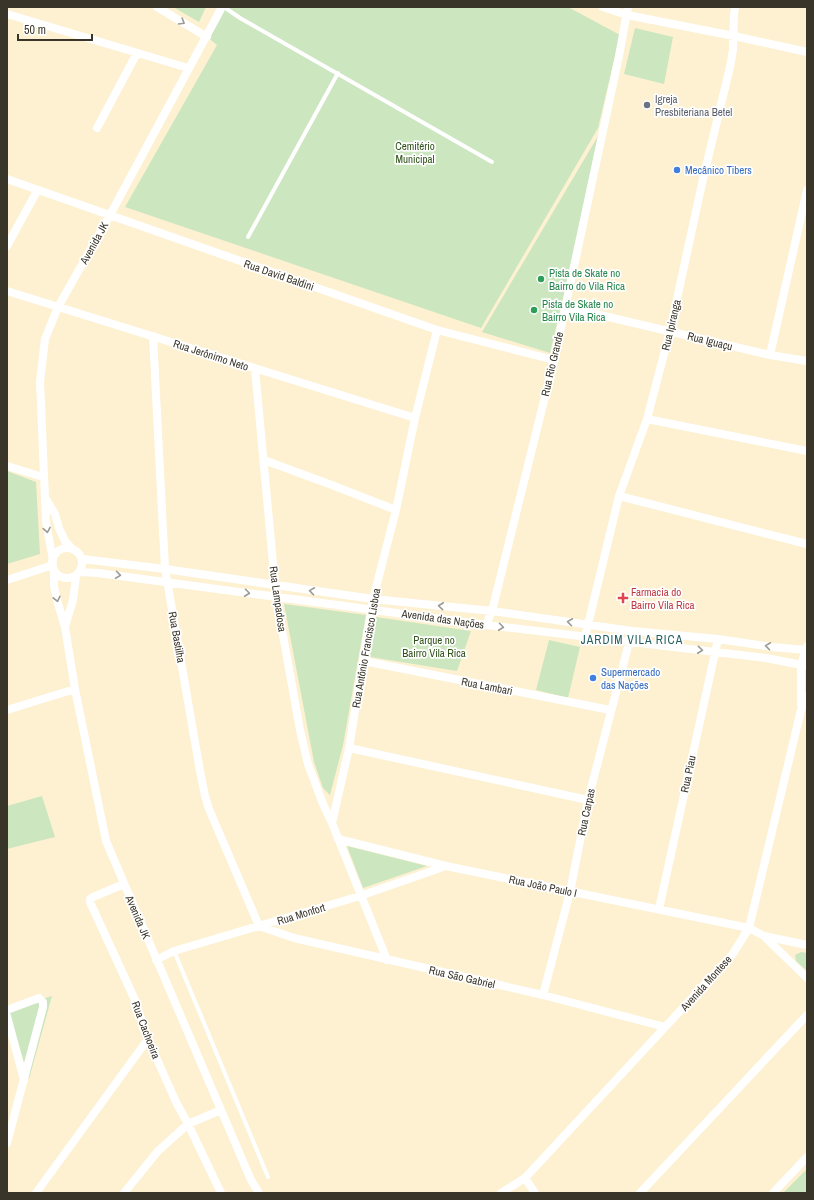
<svg xmlns="http://www.w3.org/2000/svg" width="814" height="1200" font-family="'Archivo Narrow',sans-serif">
	<rect width="100%" height="100%" fill="#fdf1d2"/>
	<!-- green -->
	<path fill="#cce6bf" d="M173 7H206L199 22Z
		M222 7H568L620 35 598 128 481 328 125 207 217 45 207 37Z
		M635 28 673 37 664 84 624 74Z
		M604 126 550 353 482 332Z
		M7 471 36 482 40 554 7 564Z
		M284 604 366 615 343 745 330 795 323 788 314 762Z
		M376 617 471 631 457 671 370 657Z
		M549 640 580 647 568 698 536 690Z
		M42 796 55 837 7 849V806Z
		M347 846 427 866 363 888Z
		M801 952 807 953V971L796 961 795 955Z
		M52 996 29 1079 8 1009Z
		M807 1169V1193H783Z"/>
	<g fill="none" stroke-linecap="round" stroke-linejoin="round">
		<!-- lane -->
		<path stroke="#fff" stroke-width="4" d="M224 7 240 18 492 162
			M248 237 338 73
			M174 951 268 1177"/>
		<!-- street -->
		<path stroke="#fff" stroke-width="8" d="M157 7 207 37
			M603 7 627 15 734 36 807 52
			M7 14 188 68
			M97 128 137 53
			M7 179 437 330 554 360
			M7 246 37 191
			M7 291 415 418
			M566 307 770 355 807 361
			M153 336 165 569 200 771 205 796 209 809 259 926 294 938 543 995 665 1027
			M770 355 807 190
			M255 369 276 596 300 730 308 764 323 804 332 823
			M647 419 807 451
			M264 460 329 484 396 510
			M7 466 43 477
			M619 496 807 544
			M46 499 55 514 59 528 65 541 72 549
			M52 563a15 15 0 1 1 30 0a15 15 0 1 1-30 0Z
			M82 559 165 569 373 599 492 611 632 631 718 639 772 647 807 650
			M53 560 46 522 40 382 45 339 58 307 110 215 222 7
			M54 570V586L57 600 65 627 75 689 106 841 221 1110 251 1180 259 1193
			M80 572 98 573 486 625 766 658 807 666
			M7 580 53 565
			M486 625 492 611 554 360 619 56 628 7
			M65 626 73 600 76 576
			M585 637 619 496 647 419 670 331 703 179 730 67 733 50 734 14 735 7
			M364 661 610 710
			M801 704V665L807 646
			M7 710 75 689
			M349 748 588 800
			M338 839 446 866 749 928 764 936 807 945
			M124 884 93 897 90 899V902L135 1000 148 1039 176 1102 188 1124 221 1193
			M659 909 718 639
			M764 936 807 978
			M156 960 174 951 360 896 446 866
			M387 960 332 823 349 748 373 599 396 510 415 418 437 330
			M543 995 570 892 588 800 632 631
			M7 1010 39 998 43 1002V1007L7 1143
			M7 1016 24 1080
			M525 1178 535 1193
			M36 1193 148 1039
			M124 1193 158 1151 188 1124 221 1110
			M501 1193 525 1178 732 955 749 928 801 710 807 696
			M640 1193 807 1015
			M773 1193 807 1157"/>
	</g>
	<!-- one-way arrows -->
	<defs><path id="oneway-chevron" d="M-2-3.5L2.5 0L-2 3.5" fill="none" stroke-width="1.6" stroke-linecap="round" stroke-linejoin="round"/></defs>
	<g stroke="#9c9a94">
		<use href="#oneway-chevron" transform="translate(182 22) rotate(31)"/>
		<use href="#oneway-chevron" transform="translate(47 530) rotate(80)"/>
		<use href="#oneway-chevron" transform="translate(118 575) rotate(8)"/>
		<use href="#oneway-chevron" transform="translate(312 591) rotate(-172)"/>
		<use href="#oneway-chevron" transform="translate(247 593) rotate(7)"/>
		<use href="#oneway-chevron" transform="translate(57 599) rotate(77)"/>
		<use href="#oneway-chevron" transform="translate(441 606) rotate(-174)"/>
		<use href="#oneway-chevron" transform="translate(570 622) rotate(-172)"/>
		<use href="#oneway-chevron" transform="translate(501 627) rotate(7)"/>
		<use href="#oneway-chevron" transform="translate(768 646) rotate(-172)"/>
		<use href="#oneway-chevron" transform="translate(700 650) rotate(6)"/>
	</g>
	<!-- markers -->
	<circle fill="#6b7280" stroke="#fff" stroke-width="1.5" cx="647" cy="105" r="4"/>
	<g fill="#3f7fe0" stroke="#fff" stroke-width="1.5">
		<circle cx="677" cy="170" r="4"/>
		<circle cx="593" cy="678" r="4"/>
	</g>
	<g fill="#2e9e5b" stroke="#fff" stroke-width="1.5">
		<circle cx="541" cy="279" r="4"/>
		<circle cx="534" cy="310" r="4"/>
	</g>
	<path fill="#e0444e" stroke="#fff" stroke-width="1.5" d="M621 592h4v4h4v4h-4v4h-4v-4h-4v-4h4z"/>
	<g text-anchor="middle" stroke-width="3.5" stroke-linejoin="round" paint-order="stroke">
		<!-- worship labels -->
		<g font-size="11" fill="#5b616d" stroke="#fff" text-anchor="start">
			<text x="655" y="103">Igreja<tspan x="655" dy="13">Presbiteriana Betel</tspan></text>
		</g>
		<!-- park labels -->
		<g font-size="11" fill="#30521a" stroke="#fff">
			<text x="415" y="150">Cemitério<tspan x="415" dy="13">Municipal</tspan></text>
			<text x="434" y="644">Parque no<tspan x="434" dy="13">Bairro Vila Rica</tspan></text>
		</g>
		<!-- shop labels -->
		<g font-size="11" fill="#366cbe" stroke="#fff" text-anchor="start">
			<text x="685" y="174">Mecânico Tibers</text>
			<text x="601" y="676">Supermercado<tspan x="601" dy="13">das Nações</tspan></text>
		</g>
		<!-- street labels -->
		<g font-size="11" fill="#3a3529" stroke="#fff">
			<text transform="translate(94 243) rotate(-61)" y="4">Avenida JK</text>
			<text transform="translate(279 275) rotate(19)" y="4">Rua David Baldini</text>
			<text transform="translate(671 325) rotate(-77)" y="4">Rua Ipiranga</text>
			<text transform="translate(710 341) rotate(14)" y="4">Rua Iguaçu</text>
			<text transform="translate(211 355) rotate(18)" y="4">Rua Jerônimo Neto</text>
			<text transform="translate(552 364) rotate(-77)" y="4">Rua Rio Grande</text>
			<text transform="translate(278 599) rotate(82)" y="4">Rua Lampadosa</text>
			<text transform="translate(443 619) rotate(8)" y="4">Avenida das Nações</text>
			<text transform="translate(177 637) rotate(80)" y="4">Rua Bastilha</text>
			<text transform="translate(366 648) rotate(-80)" y="4">Rua Antônio Francisco Lisboa</text>
			<text transform="translate(487 686) rotate(11)" y="4">Rua Lambari</text>
			<text transform="translate(688 774) rotate(-78)" y="4">Rua Piau</text>
			<text transform="translate(586 812) rotate(-78)" y="4">Rua Carpas</text>
			<text transform="translate(543 886) rotate(12)" y="4">Rua João Paulo I</text>
			<text transform="translate(301 914) rotate(-17)" y="4">Rua Monfort</text>
			<text transform="translate(138 917) rotate(67)" y="4">Avenida JK</text>
			<text transform="translate(462 977) rotate(13)" y="4">Rua São Gabriel</text>
			<text transform="translate(706 983) rotate(-48)" y="4">Avenida Montese</text>
			<text transform="translate(146 1030) rotate(69)" y="4">Rua Cachoeira</text>
		</g>
		<!-- leisure labels -->
		<g font-size="11" fill="#27864d" stroke="#fff" text-anchor="start">
			<text x="549" y="277">Pista de Skate no<tspan x="549" dy="13">Bairro do Vila Rica</tspan></text>
			<text x="542" y="308">Pista de Skate no<tspan x="542" dy="13">Bairro Vila Rica</tspan></text>
		</g>
		<!-- health labels -->
		<g font-size="11" fill="#be3a42" stroke="#fff" text-anchor="start">
			<text x="631" y="596">Farmacia do<tspan x="631" dy="13">Bairro Vila Rica</tspan></text>
		</g>
		<!-- neighbourhood labels -->
		<g font-size="12" letter-spacing="1" fill="#255f62" stroke="#fff">
			<text x="632" y="644">JARDIM VILA RICA</text>
		</g>
	</g>
	<!-- border -->
	<rect width="814" height="1200" fill="none" stroke="#3a3529" stroke-width="16"/>
	<!-- scale -->
	<path d="M18 34v6h74v-6" fill="none" stroke="#3a3529" stroke-width="2"/>
	<text x="24" y="34" font-size="12" fill="#3a3529" stroke="#ffffff" stroke-width="3" paint-order="stroke">50 m</text>
</svg>
